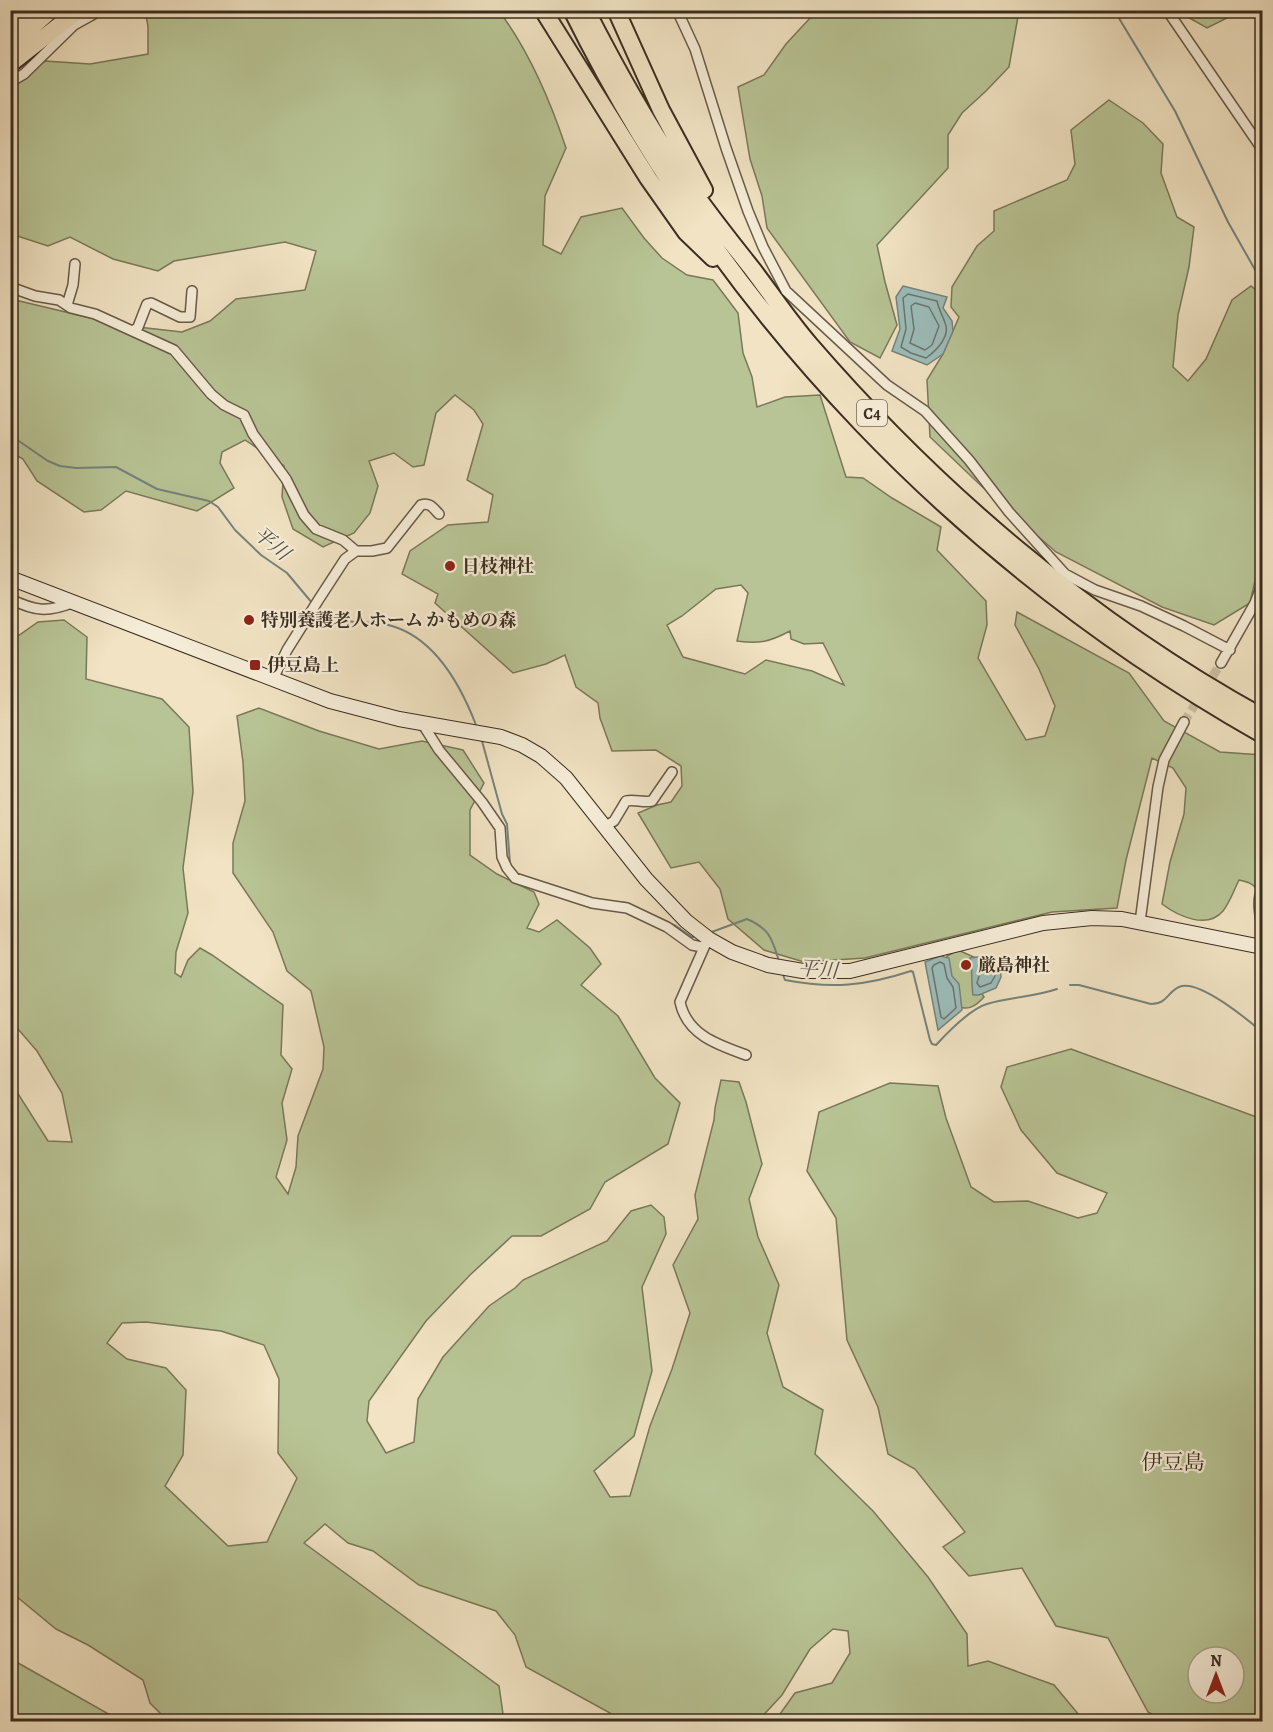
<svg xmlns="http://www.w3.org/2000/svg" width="1273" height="1732" font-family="Alegreya,'Noto Serif JP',serif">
	<rect width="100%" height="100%" fill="#f1e3c3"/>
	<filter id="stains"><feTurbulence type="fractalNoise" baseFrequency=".00333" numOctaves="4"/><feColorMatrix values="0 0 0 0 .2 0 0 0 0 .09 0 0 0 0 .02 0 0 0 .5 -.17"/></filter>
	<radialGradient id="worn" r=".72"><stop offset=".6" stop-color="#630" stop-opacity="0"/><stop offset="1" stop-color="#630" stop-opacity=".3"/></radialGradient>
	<!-- green -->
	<path fill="#b8c495" stroke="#7a785a" stroke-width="1.5" fill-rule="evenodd" d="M145 11H499C529 51 550 100 566 148L545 196 543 245 561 254 581 217 622 208 644 238 662 258 687 275 713 280 738 313 743 353 752 377 757 407 785 397 820 395 846 477 863 478 892 498 941 527 937 550 986 601 987 625 978 658 1026 740 1045 736 1055 706 1039 669 1015 625 1017 612 1129 673 1164 721 1220 752 1262 755V935L1258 934C1256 921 1250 901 1257 889 1252 883 1247 882 1239 880 1234 890 1230 902 1223 911 1207 930 1178 916 1162 904L1170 862 1184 814 1186 788 1173 768 1152 758 1126 860 1117 908 1052 912 865 958 804 962 764 950 728 919 720 889 699 862 671 868 638 813 657 805 671 802 682 786 681 766 656 750 612 751 600 718 598 703 576 687 565 655 546 664 513 673 435 603 438 594 402 574 410 551 448 525 488 522 493 495 467 480 483 424 474 410 455 395 436 413 424 465 413 467 394 453 369 461 378 486 370 513 354 533 323 547 293 529 282 497 284 466 245 440 222 452 220 463 234 488 197 511 126 491 101 510 84 512 37 481 23 459 11 452V299L120 325 182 332 210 321 236 299 305 290 316 251 285 242 174 261 158 271 113 259 70 237 48 246 11 234V85L45 61 90 64 148 54V26ZM741 585 748 593 737 641C760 644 769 642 790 631L791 639 804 644 823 643 844 685 812 671 766 660 745 674 683 657 667 625 682 616 716 589Z
		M815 11H1019L1009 67 986 91 962 113 948 135V168L877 245 885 282 897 325 880 358 850 342 767 228 762 196 750 159 738 87 764 75 786 44 811 17Z
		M1184 11V10L1241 11 1207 28 1184 15Z
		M1109 100 1143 123 1163 144 1161 173 1177 217 1194 227 1189 267 1178 315 1173 367 1188 381 1206 359 1232 300 1251 286 1262 295V550L1250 603 1214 625 1162 607 1056 552 995 499 930 437 927 380 943 354 959 317 951 307 952 287 977 246 994 231V211L1067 180 1075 164 1071 130Z
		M64 620 87 637 86 679 162 699 189 727 193 792 183 868 188 913 176 952 175 973 181 977 188 960 200 948 212 955 283 1005 281 1055 292 1069 282 1103 287 1140 276 1177 288 1194 296 1167 298 1136 323 1069 324 1047 311 991 287 971 273 932 233 873V843L245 801 243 762 237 716 259 708 319 731 379 749 422 741 463 750 484 783 470 810V855L497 874 534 892 539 904 527 928 539 932 557 920 590 948 601 964 581 985 618 1016 655 1078 680 1103 668 1144 605 1182 590 1209 541 1236H512L470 1275 426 1321 369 1401 367 1421 386 1453 414 1442 418 1399 443 1357 489 1306 515 1288 523 1280 607 1241 631 1211 651 1205 664 1217 666 1234 642 1287 652 1371 634 1436 594 1471 610 1497 630 1496 650 1426 672 1369 690 1313 673 1265 698 1219 695 1195 714 1120 715 1108 721 1080 739 1082 746 1102 762 1164 749 1199 758 1237 779 1285 767 1333 783 1387 823 1410 815 1454 873 1511 928 1577 967 1634 968 1666 988 1661 1054 1685 1084 1721H775L795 1693 832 1683 850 1653 848 1631 833 1629 810 1649 782 1695 758 1721H610V1713L526 1667 515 1635 496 1611 419 1585 373 1551 348 1543 325 1524 304 1543 499 1686 504 1721H168L150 1703 143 1680 88 1645 56 1629 11 1592 10 1081 48 1141 72 1142 62 1093 37 1051 11 1021V641L38 622ZM146 1322 221 1331 264 1345 279 1379 278 1453 297 1478 267 1542 228 1546 165 1486 183 1455 186 1390 166 1368 127 1359 107 1343 122 1323Z
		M958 950 976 958 979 989 984 997C975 1007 968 1011 955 1006L946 961 947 956Z
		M1071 1049 1262 1119V1721H1164L1148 1712 1108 1638 1056 1626 1022 1568 969 1576 943 1547 965 1532 915 1469 888 1454 878 1407 847 1340 836 1218 807 1171 819 1112 890 1083 938 1086 946 1118 971 1187 994 1202 1028 1201 1078 1218 1097 1213 1107 1193 1057 1173 1021 1130 1001 1087 1007 1067ZM1198 1657H1234V1693H1198Z
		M11 1659 121 1721H11Z"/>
	<!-- water -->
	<path fill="#9cbdbb" stroke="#75837d" stroke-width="1.5" d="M903 286 947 297 943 308 952 321 953 331 943 354 927 365 892 351 900 329 896 297Z
		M940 956 949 958 952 976 959 984 962 1010 938 1030 925 962Z
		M986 956 1000 966 1001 977 996 988 979 995H973C971 982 973 971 970 958Z"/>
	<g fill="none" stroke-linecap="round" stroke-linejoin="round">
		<!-- shore -->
		<path stroke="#6c756e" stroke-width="1.5" d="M908 294 937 301C939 311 942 313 945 323 951 336 936 351 926 358L911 353 901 347 906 329 903 298Z
			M915 303 929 307 939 326 932 345 925 350 910 343 914 329 911 306Z
			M940 962 944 964 947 978 953 987 956 1008 944 1019 941 1017 932 968 934 965Z
			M981 962 985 963 994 968 995 976 991 983 980 987 977 983 979 976 978 965Z"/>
		<!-- stream -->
		<path stroke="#75837d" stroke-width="2" d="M1114 10 1175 111 1228 222 1262 282
			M10 435 48 461 60 466 76 468 116 467 157 489 209 501 218 507 235 530 261 555 287 573 313 604
			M317 608C335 628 370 619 392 626 436 639 461 686 476 725
			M482 741 502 814 507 824 510 863
			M550 885 576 893
			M607 901 627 903 676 926 692 937H698
			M709 933 747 919C770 929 772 939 779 961
			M782 972 785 980C832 989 865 986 911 971L913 972 930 1040 932 1044 936 1045C948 1032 970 1009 987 1004 1010 997 1034 997 1057 989
			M1070 985H1079L1151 1004C1169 1004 1168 989 1182 986 1202 982 1247 1019 1262 1032"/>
		<!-- street-tunnel -->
		<path stroke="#cdbfa2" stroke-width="9" stroke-dasharray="9 4.5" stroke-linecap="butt" d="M1184 722 1221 663"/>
		<!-- street casing -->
		<g stroke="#685a49" stroke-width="12">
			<path id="street" d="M677 10 695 49 726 148 748 211 763 247 786 291 887 385 925 411 969 460 1009 512 1065 574 1095 590 1141 606 1184 626 1230 650
				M1167 10 1262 149
				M10 82 24 74 74 25 101 10
				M10 287 35 296 59 300 71 308 95 314 174 350 211 394 224 405 244 415 253 434 286 479 304 515 316 529 343 540 356 551 345 559 319 599 287 650 273 679
				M67 305 73 285 75 264
				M133 331 138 327 147 304 151 303 180 317H190L192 291
				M356 551H372L387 548 421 505C430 502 433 508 439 514
				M10 599C35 611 47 613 74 602
				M1221 663 1255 603 1262 585
				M422 723 439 750 482 802 500 828 502 857 507 868 515 878 592 903 627 908 667 927 692 945 702 947
				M604 827 614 821 626 801C635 799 643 803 652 801L672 772
				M1140 922 1158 787 1164 760 1184 722
				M706 943 680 1002C687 1035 718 1045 746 1055"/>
		</g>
		<!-- secondary casing -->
		<g stroke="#3b2d20" stroke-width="16">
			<path id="secondary" d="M10 578 330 701 399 719 501 737 522 745 541 756 566 778 646 879 686 921 709 939 732 952 768 965 803 971H850L1043 923 1092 918 1122 919 1262 947"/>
		</g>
		<!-- highway casing -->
		<g stroke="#3b2d20" stroke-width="20">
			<path id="highway" d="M543 10 648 178 686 232 713 258
				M572 10C724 318 964 565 1262 734
				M586 10C614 65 644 119 678 170 701 205 727 237 753 270 772 295 790 322 810 345 938 493 1091 623 1262 717
				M616 10 661 110 704 190
				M10 29 31 10
				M10 46 51 10
				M10 64 79 10"/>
		</g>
		<!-- street -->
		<use href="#street" stroke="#f6edd8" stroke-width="9"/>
		<!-- secondary -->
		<use href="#secondary" stroke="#f6edd8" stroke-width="14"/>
		<!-- highway -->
		<use href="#highway" stroke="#f1e3c3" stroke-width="16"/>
	</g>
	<!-- markers -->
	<g fill="#8f2418" stroke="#f6edd8" stroke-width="2">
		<circle cx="450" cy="566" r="6"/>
		<circle cx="249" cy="620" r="6"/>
		<rect x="249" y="659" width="12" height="12" rx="3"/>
		<circle cx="966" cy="965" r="6"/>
	</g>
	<g text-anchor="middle" stroke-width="4.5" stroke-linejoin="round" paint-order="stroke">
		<!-- shield labels -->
		<rect fill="#f6edd8" stroke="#736757" stroke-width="1.5" x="857" y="400" width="30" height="26" rx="4.5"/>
		<g font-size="16" font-weight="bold" fill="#3b2d20">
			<text x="872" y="419">C4</text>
		</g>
		<!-- poi labels -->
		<g font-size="18" font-weight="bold" fill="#3b2d20" stroke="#f6edd8" text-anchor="start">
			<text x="462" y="572">日枝神社</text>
			<text x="261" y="626">特別養護老人ホーム かもめの森</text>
			<text x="267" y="671">伊豆島上</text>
			<text x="978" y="971">厳島神社</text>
		</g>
		<!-- water labels -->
		<g font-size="20" font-style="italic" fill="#535147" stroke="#f6edd8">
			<text transform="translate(272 543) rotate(40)" y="7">平川</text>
			<text transform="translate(818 969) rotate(4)" y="7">平川</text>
		</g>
		<!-- quarter labels -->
		<g font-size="21" fill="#3b2d20" stroke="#f6edd8">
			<text x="1173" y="1469">伊豆島</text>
		</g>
	</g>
	<!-- margin -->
	<rect width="1273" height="1732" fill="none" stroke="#f1e3c3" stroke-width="36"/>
	<rect x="12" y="12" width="1249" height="1708" fill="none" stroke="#3b2d20" stroke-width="3"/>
	<rect x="18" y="18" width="1237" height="1696" fill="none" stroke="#3b2d20" stroke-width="1.5"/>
	<!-- north arrow -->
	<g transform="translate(1216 1675)"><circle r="28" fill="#f6edd8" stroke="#aba08e" stroke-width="1.5"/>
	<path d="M0-4.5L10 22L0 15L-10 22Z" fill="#8f2418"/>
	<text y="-9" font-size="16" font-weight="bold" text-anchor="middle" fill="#3b2d20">N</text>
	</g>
	<rect width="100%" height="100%" filter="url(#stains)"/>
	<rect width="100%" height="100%" fill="url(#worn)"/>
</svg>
